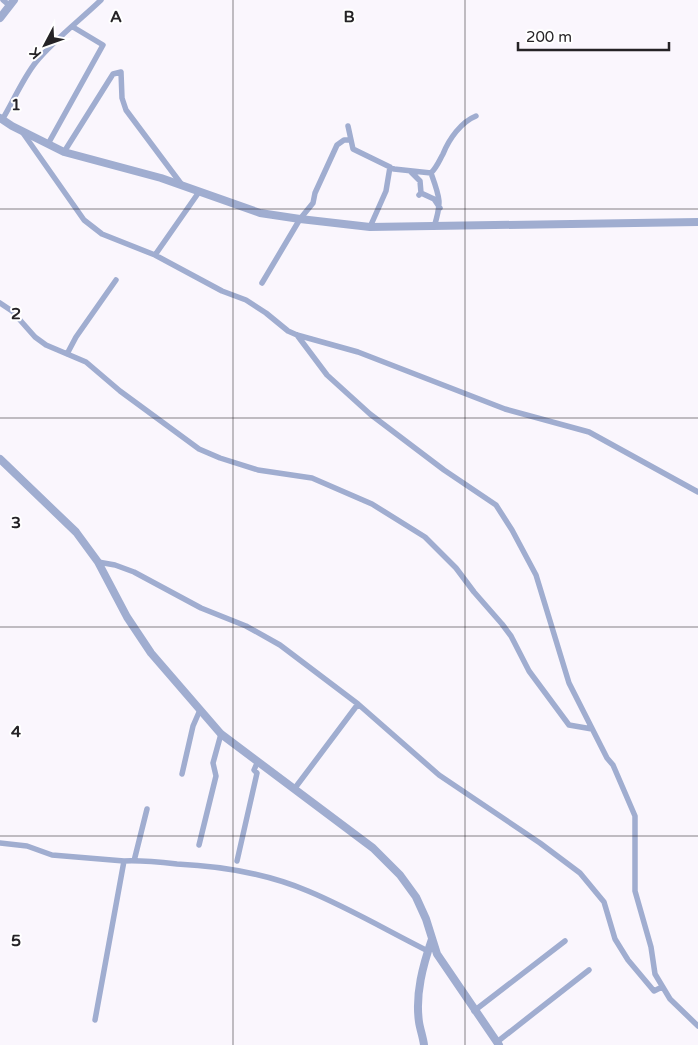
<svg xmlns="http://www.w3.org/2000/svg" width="698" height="1045" font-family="'Varela Round',sans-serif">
	<rect width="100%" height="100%" fill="#faf6fd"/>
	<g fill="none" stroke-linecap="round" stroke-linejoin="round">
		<!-- minor -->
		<path stroke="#a0add0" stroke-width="5.5" d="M3 0 10 6
			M2 120C13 102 23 78 36 62 55 39 79 21 101 0
			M348 126 353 149 394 169 431 173
			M23 133 84 220 102 234 155 255 222 291 246 300 266 313 288 331 297 335 358 352 505 409 589 432 698 492
			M48 144 103 45 73 27
			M64 152 113 74 121 72 122 98 126 110 182 185
			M410 171 420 181 421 193
			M419 195 421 193 434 199 440 208
			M370 227 386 191 390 167
			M434 227C442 202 440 198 431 173 437 167 439 161 443 154 449 139 461 122 476 116
			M155 255 199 192
			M262 283 300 219 313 203 315 193 337 145 344 140H350
			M0 303 12 311 35 337 46 345 86 362 120 391 199 449 220 458 258 470 312 478 372 504 425 537 456 568 474 592 502 624 511 636 529 671 569 725 592 729
			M297 335 327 375 370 414 444 470 496 505 512 530 536 575 569 683 607 758 613 765 635 816V891L651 947 655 974 670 999 698 1026
			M67 354 76 337 116 280
			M98 562 115 565 134 572 201 608 246 626 280 645 358 704 439 775 540 843 580 873 604 902 615 939 628 960 654 991 662 987
			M182 774 193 726 200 710
			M295 788 358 704
			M0 843 27 846 52 855 124 861C141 860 159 862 177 864 220 866 268 874 308 891 349 908 388 931 428 951
			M199 845 216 776 213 763 221 734
			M134 861 147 809
			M237 861 257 773 254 770 258 761
			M474 1011 565 941
			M95 1020 124 861
			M497 1042 589 970"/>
		<!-- tertiary -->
		<path stroke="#a0add0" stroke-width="8" d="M0 18 14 0
			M0 118 12 126 64 152 161 178 260 213 300 219 370 227 698 222
			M0 459 76 532 98 562 127 617 151 653 221 734 373 848 400 875 416 897 426 919 437 954 499 1045
			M424 1045C423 1037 420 1029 419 1022 415 994 423 965 432 939"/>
	</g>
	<!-- grid -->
	<path fill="none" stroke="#252326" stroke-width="1" stroke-opacity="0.55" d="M233 0V1045M465 0V1045M0 209H698M0 418H698M0 627H698M0 836H698"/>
	<g font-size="16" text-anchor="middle" font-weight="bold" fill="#252326" stroke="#fff" stroke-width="4" stroke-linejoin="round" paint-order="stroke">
		<text x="116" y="22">A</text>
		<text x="349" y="22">B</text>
		<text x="16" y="110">1</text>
		<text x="16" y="319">2</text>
		<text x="16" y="528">3</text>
		<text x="16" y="737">4</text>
		<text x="16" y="946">5</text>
	</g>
	<!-- north arrow -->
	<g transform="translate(45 45) rotate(229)" stroke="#ffffff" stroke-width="4" paint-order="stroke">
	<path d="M0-4L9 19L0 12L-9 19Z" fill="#252326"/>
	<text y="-8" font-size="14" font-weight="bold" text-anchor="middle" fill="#252326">K</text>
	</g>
	<!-- scale -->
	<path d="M518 42v8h151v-8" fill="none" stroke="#252326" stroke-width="2.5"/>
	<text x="526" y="42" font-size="15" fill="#252326" stroke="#ffffff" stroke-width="4" paint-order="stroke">200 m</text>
</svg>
